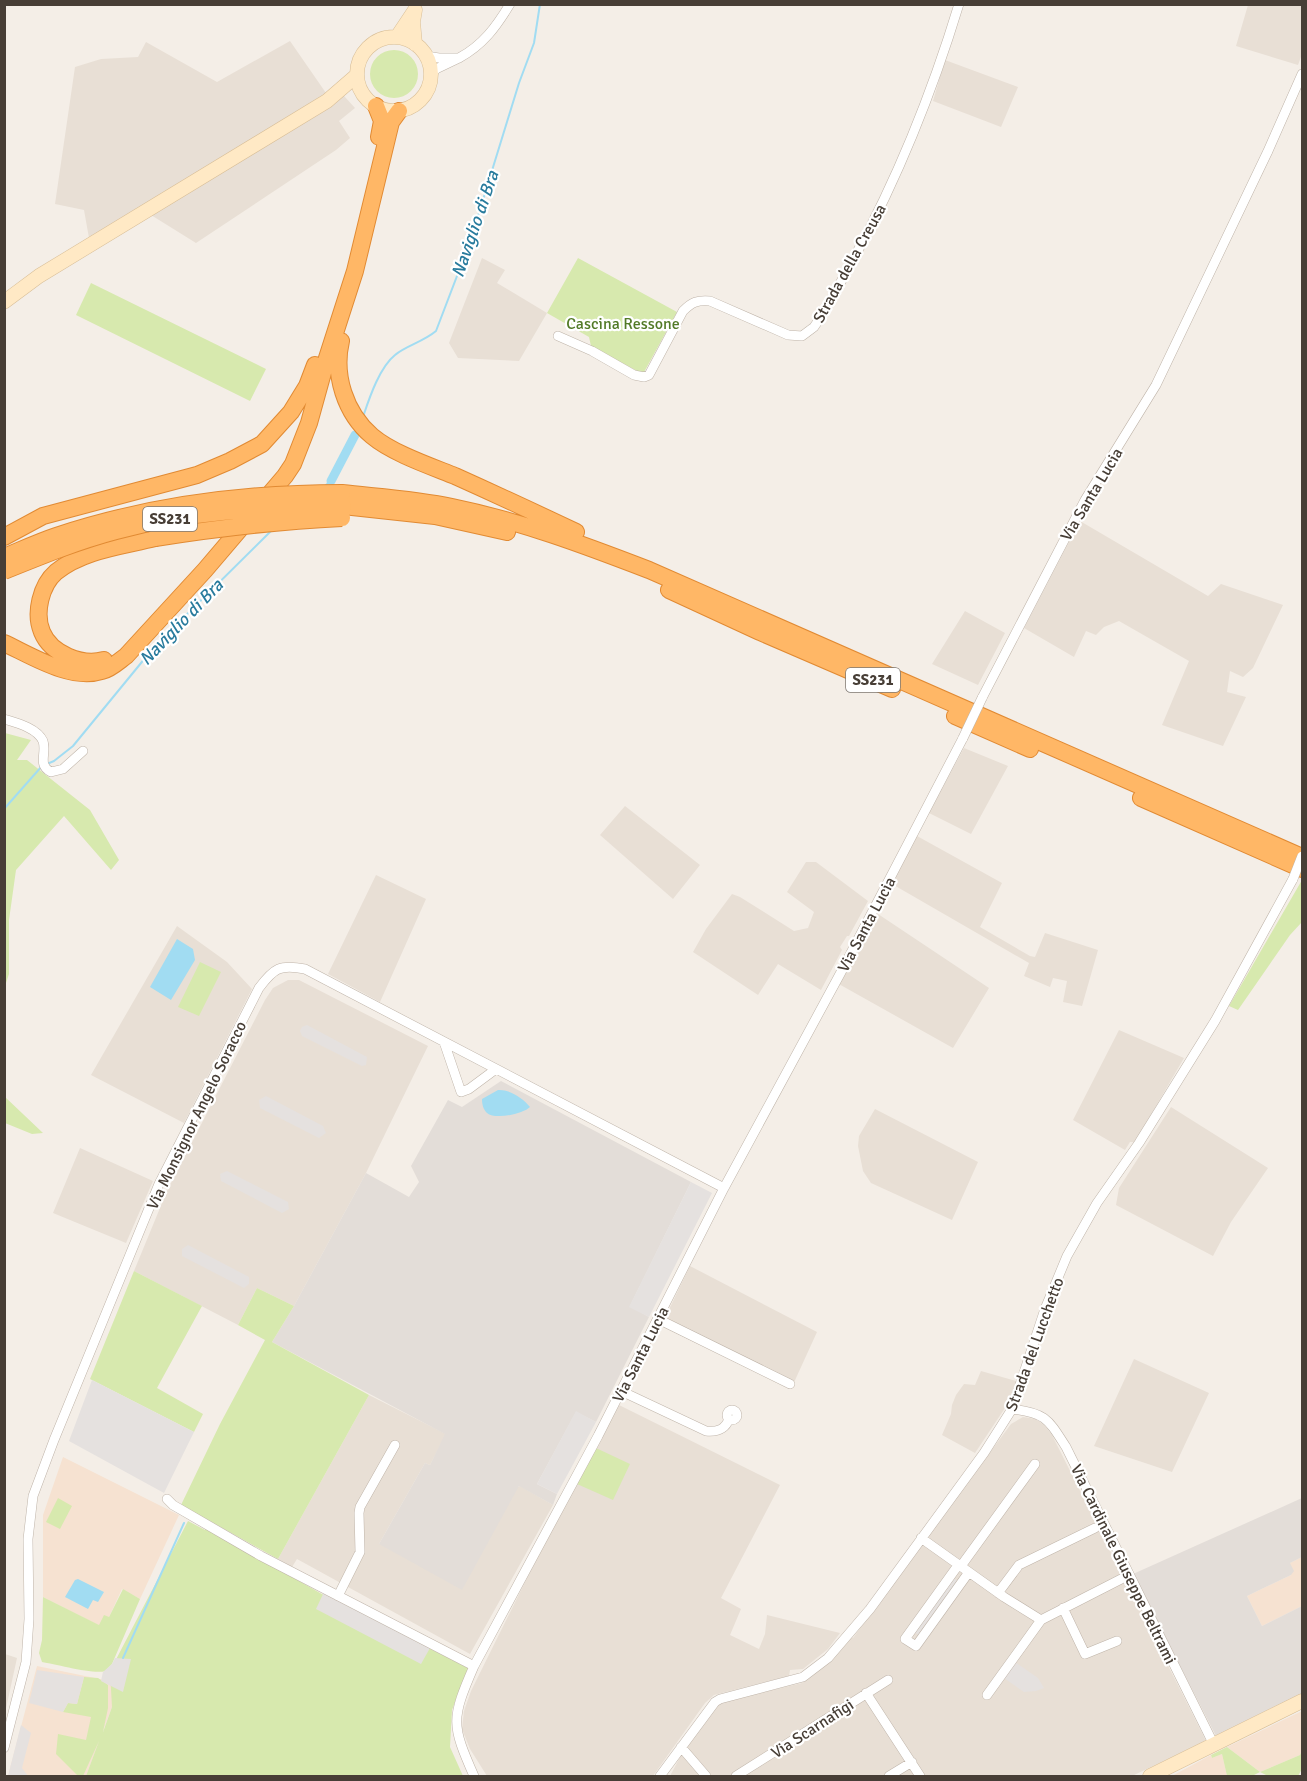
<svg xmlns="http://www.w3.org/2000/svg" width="1307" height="1781" font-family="Signika,sans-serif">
	<rect width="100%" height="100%" fill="#f4eee7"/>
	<!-- residential -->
	<path fill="#e8dfd5" d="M1248 5H1302V54L1298 65 1236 46Z
		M290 41 326 93 335 86 355 108 339 121 350 138 336 150 196 243 151 215 89 238 84 210 55 204 75 67 101 59 138 57 146 42 217 82Z
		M945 60 1018 87 1001 127 933 101Z
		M482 258 505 270 497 283 547 313 519 361 458 358 449 343Z
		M1080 521 1208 596 1221 584 1283 605 1253 668 1243 677 1230 671 1227 692 1246 697 1223 746 1162 725 1189 661 1119 621 1104 627 1096 635 1086 631 1074 657 1024 628Z
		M965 611 1005 633 978 685 932 664Z
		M964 748 1008 766 971 834 929 813Z
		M625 806 700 865 673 899 600 835Z
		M917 836 1002 883 980 927 1030 956 1035 957 1045 933 1098 950 1082 1006 1063 1002 1067 981 1053 978 1050 987 1024 976 1029 963 892 884Z
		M806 862H816L868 901 849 936H847L840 947 842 950 821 990 778 964 758 995 693 952 706 929 732 894 740 897 794 931 808 928 814 912 787 892Z
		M376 875 426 899 380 1002 328 974Z
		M875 912 989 988 953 1048 837 983Z
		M177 926 227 962 252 989 184 1123 91 1075Z
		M288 980H299L428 1046 366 1173 294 1306 257 1288 238 1325 134 1271 167 1191 265 1000 273 988Z
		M1119 1030 1184 1058 1135 1142H1130L1125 1150 1073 1120Z
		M1171 1107 1268 1168 1231 1222 1213 1256 1116 1205 1119 1188Z
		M875 1109 978 1162 952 1220 871 1183 863 1171 858 1146 859 1136Z
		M80 1148 153 1181 126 1243 53 1213Z
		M690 1266 817 1332 791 1389 661 1326Z
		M1134 1359 1209 1393 1172 1472 1094 1446Z
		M981 1371 1016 1381 1009 1402 975 1453 942 1435 951 1414 952 1405 956 1395 964 1384 975 1385Z
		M369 1395 446 1434 430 1465 425 1463 379 1544 520 1486 553 1505 470 1654 297 1559 292 1567 278 1559Z
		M619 1405 780 1485 721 1598 741 1609 730 1635 759 1649 765 1634 767 1615 840 1633 828 1649 803 1669 790 1670 789 1676 714 1695 705 1703 653 1776H487L470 1749 462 1729 464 1711 471 1691 531 1570Z
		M1023 1417 1036 1419 1045 1426 1052 1435 1206 1741 1132 1776H670L686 1746 711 1709 721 1702 802 1683 828 1661 850 1636 853 1638 1011 1424Z
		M5 1654 17 1658 5 1713 4 1654Z"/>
	<!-- commercial -->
	<path fill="#f6e2d1" d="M63 1457 179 1515 140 1599 122 1589 109 1617 100 1626 43 1597V1515Z
		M1302 1557V1606L1262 1626 1247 1596 1291 1575 1290 1563Z
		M37 1666 114 1682 112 1707 86 1776H8Z
		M1302 1711V1751L1300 1755 1260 1772 1227 1747Z
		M1222 1754 1227 1776H1172L1211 1755 1212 1758Z"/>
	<!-- industrial -->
	<path fill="#e3ddd8" d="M501 1081 691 1182 630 1306 649 1317 596 1422 576 1412 537 1484 557 1494 553 1505 519 1486 462 1590 379 1544 425 1463 430 1465 445 1434 272 1342 294 1306 366 1173 409 1197 419 1182 411 1166 448 1100 462 1107Z
		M1302 1498V1557L1290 1563 1294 1571 1291 1575 1247 1596 1262 1626 1302 1606V1695L1216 1736 1133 1574Z"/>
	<!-- green -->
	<path fill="#d7e9ae" d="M370 74a24 24 0 1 1 48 0a24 24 0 1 1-48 0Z
		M578 258 677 312 643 374 595 349 591 346 589 337 547 313Z
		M91 283 266 369 250 401 76 315Z
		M5 733 31 740 17 760H27L90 810 119 860 111 870 64 816 16 870 9 920V974L5 986Z
		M1302 880V922L1290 935 1238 1010 1229 1006Z
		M200 962 221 972 199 1016 178 1007Z
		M4 1096 43 1133 32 1134 5 1123Z
		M134 1271 202 1306 157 1388 203 1414 194 1432 90 1379Z
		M257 1288 294 1306 272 1342 369 1395 278 1559 181 1505 220 1424 265 1340 238 1325Z
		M596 1448 630 1464 613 1500 577 1484Z
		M58 1498 72 1506 60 1529 46 1522Z
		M188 1521 205 1530 206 1528 320 1593 468 1668 452 1710 450 1747 463 1776H86L99 1741 83 1776H78L56 1754 58 1734 86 1740 91 1717 63 1712 68 1703 77 1704 84 1677 98 1678 108 1685V1708L103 1732 112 1707 110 1671Z
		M123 1589 140 1599 112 1664C110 1666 107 1669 105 1671 95 1675 55 1664 42 1662L39 1653 42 1640 43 1597 99 1625 104 1615 109 1617Z
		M1227 1747 1260 1772 1300 1755 1302 1751V1769L1298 1776H1268L1260 1772 1252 1776H1227L1222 1754 1212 1758 1211 1755Z"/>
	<!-- parking -->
	<path fill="#e5e1df" d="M307 1025 367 1057 366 1065 362 1066 302 1036 300 1031 302 1027Z
		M266 1096 323 1126 326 1133 319 1138 260 1108 259 1100Z
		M227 1171 288 1202 289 1209 282 1213 221 1181 220 1174Z
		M691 1182 712 1193 649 1317 629 1307Z
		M188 1245 249 1277V1284L244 1288 182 1256V1249Z
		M92 1380 194 1432 164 1493 69 1441Z
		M576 1411 596 1422 557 1494 537 1484Z
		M950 1576 961 1583 922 1637 911 1630Z
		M324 1592 430 1648 421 1664 316 1609Z
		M115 1658 131 1659 123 1692 101 1681 103 1672 112 1664Z
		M1012 1660 1038 1678 1044 1688 1036 1691 1024 1692 1001 1676Z
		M37 1670 84 1677 77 1704 68 1703 63 1712 29 1703Z
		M21 1725 31 1733 22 1768 28 1776H8Z"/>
	<!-- water -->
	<path fill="#a1dcf2" d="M177 939 193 949 195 960 171 1000 150 987Z
		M498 1090C509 1089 523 1098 530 1107 523 1114 495 1120 487 1113 483 1109 482 1104 482 1099Z
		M78 1579 104 1592 98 1602 93 1600 88 1609 65 1597 75 1580Z"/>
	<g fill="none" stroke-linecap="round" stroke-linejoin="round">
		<!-- stream -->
		<path stroke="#a1dcf2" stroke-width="2" d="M364 414C370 396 380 367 395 355 405 346 423 342 436 331L470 242 519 83 534 43 540 4
			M326 485 331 481
			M47 764 54 761 73 746 155 646 271 531
			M4 809 42 766
			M123 1658 184 1523"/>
		<!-- canal -->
		<path stroke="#a1dcf2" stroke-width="9" d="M331 481 355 435"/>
		<!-- street casing -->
		<g stroke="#bfb4a9" stroke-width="10">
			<path id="street" d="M426 56 439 58H459L436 69 431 75
				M459 58C483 45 496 27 510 4
				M558 336 592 351 634 375 644 377 649 375 683 311C692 302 697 300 710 301L788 335 802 336 814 327C827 308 838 287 849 267 896 183 931 96 959 4
				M982 698 1085 500 1156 385 1268 151 1302 74
				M4 719C17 723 37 728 43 741 47 753 37 765 51 772L63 769 83 751
				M444 1042 461 1092 469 1089 496 1069
				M658 1319 790 1384
				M621 1391 706 1431C717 1432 725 1430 729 1419
				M1012 1409C1046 1413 1048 1419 1066 1447L1214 1745
				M727 1415a5 5 0 1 1 10 0a5 5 0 1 1-10 0Z
				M167 1499 173 1505 261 1556 474 1666
				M921 1538 1004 1597 1041 1620 987 1695
				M959 1564 905 1639 916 1646 969 1572
				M961 1566 1035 1464
				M998 1593 1019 1565 1095 1528
				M338 1596 360 1552 359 1513 360 1507 395 1445
				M1063 1608 1085 1654 1117 1641
				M1041 1620 1129 1575
				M866 1693 920 1776
				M681 1747 706 1776
				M4 1748 26 1662 29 1619 28 1539 33 1496 54 1440 159 1184 259 988C274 968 280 964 305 969L724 1188
				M474 1776C451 1724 451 1719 474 1666L598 1436 724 1188 840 974 963 738
				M660 1776 715 1702 720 1699 803 1677 828 1658 870 1609 984 1453 1012 1409 1045 1309 1067 1256 1097 1203 1139 1143 1215 1021 1293 879
				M736 1776 888 1680
				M889 1776 912 1762"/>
		</g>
		<!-- secondary casing -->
		<g stroke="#d8be97" stroke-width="15">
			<path id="secondary" d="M397 37 415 10 413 22 415 44
				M357 74a37 37 0 1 1 74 0a37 37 0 1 1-74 0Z
				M4 302 39 276 327 101 357 75
				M1150 1776 1302 1701"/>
		</g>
		<!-- highway casing -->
		<g stroke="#e18a33" stroke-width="18">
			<path id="highway" d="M376 106 382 121 379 137
				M341 341C333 375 345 413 372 436 392 453 430 466 455 476 495 494 536 513 576 532
				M342 493C378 497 416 499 452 507 520 521 584 545 649 570L1302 857
				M343 506 435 516 507 532
				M4 537 43 516 197 475 230 461 262 444 291 412 307 386 315 365
				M669 590 760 632 892 689
				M4 643C32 656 71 681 102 671 111 669 119 661 126 656L205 570 285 476 293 464 309 423 327 358 355 271 391 122 399 111
				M104 660C82 666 51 654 42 632 34 613 41 585 56 572 83 550 123 546 155 538
				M955 716 1030 749
				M1141 798 1302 869"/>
		</g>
		<!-- street -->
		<use href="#street" stroke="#fff" stroke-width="9"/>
		<!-- secondary -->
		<use href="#secondary" stroke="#ffe9c5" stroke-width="14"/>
		<!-- highway -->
		<use href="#highway" stroke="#ffb766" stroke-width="16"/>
		<!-- street-bridge casing -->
		<g stroke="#bfb4a9" stroke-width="10" stroke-linecap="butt">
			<path id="street-bridge" d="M963 738 982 698
				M1293 879 1302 856"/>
		</g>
		<!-- highway-bridge casing -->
		<g stroke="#e18a33" stroke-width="18" stroke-linecap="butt">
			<path id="highway-bridge" d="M155 538C218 528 279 521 342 518
				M4 557C21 550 38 542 56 536 149 505 244 493 342 493
				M4 571C41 556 78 541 116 531 190 511 267 507 343 506"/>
		</g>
		<!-- street-bridge -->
		<use href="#street-bridge" stroke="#fff" stroke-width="9"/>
		<!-- highway-bridge -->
		<use href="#highway-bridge" stroke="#ffb766" stroke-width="16"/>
	</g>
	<g text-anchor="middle" stroke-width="4.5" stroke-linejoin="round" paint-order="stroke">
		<!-- shield labels -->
		<g fill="#fff" stroke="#7e7872" stroke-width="1.5">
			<rect x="143" y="507" width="54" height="24" rx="4.5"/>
			<rect x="846" y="668" width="54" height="24" rx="4.5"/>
		</g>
		<g font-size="15" font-weight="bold" fill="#473e36">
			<text x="170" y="524">SS231</text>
			<text x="873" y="685">SS231</text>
		</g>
		<!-- street labels -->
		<g font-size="16" fill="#473e36" stroke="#fff">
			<text transform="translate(849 263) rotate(-61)" y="6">Strada della Creusa</text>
			<text transform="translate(1091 494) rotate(-59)" y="6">Via Santa Lucia</text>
			<text transform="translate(866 924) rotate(-62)" y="6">Via Santa Lucia</text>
			<text transform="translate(196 1115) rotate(-64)" y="6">Via Monsignor Angelo Soracco</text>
			<text transform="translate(1034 1344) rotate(-70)" y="6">Strada del Lucchetto</text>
			<text transform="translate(640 1354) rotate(-63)" y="6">Via Santa Lucia</text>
			<text transform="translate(1124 1564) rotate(64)" y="6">Via Cardinale Giuseppe Beltrami</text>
			<text transform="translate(812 1728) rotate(-33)" y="6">Via Scarnafigi</text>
		</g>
		<!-- park labels -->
		<g font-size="16" fill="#527a27" stroke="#fff">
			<text x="623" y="329">Cascina Ressone</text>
		</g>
		<!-- water labels -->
		<g font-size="18" font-style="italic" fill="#287b9d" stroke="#fff">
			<text transform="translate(475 224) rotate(-71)" y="6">Naviglio di Bra</text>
			<text transform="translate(181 622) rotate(-46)" y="6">Naviglio di Bra</text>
		</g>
	</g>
	<!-- border -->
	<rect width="1307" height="1781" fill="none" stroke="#473e36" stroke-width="12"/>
</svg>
